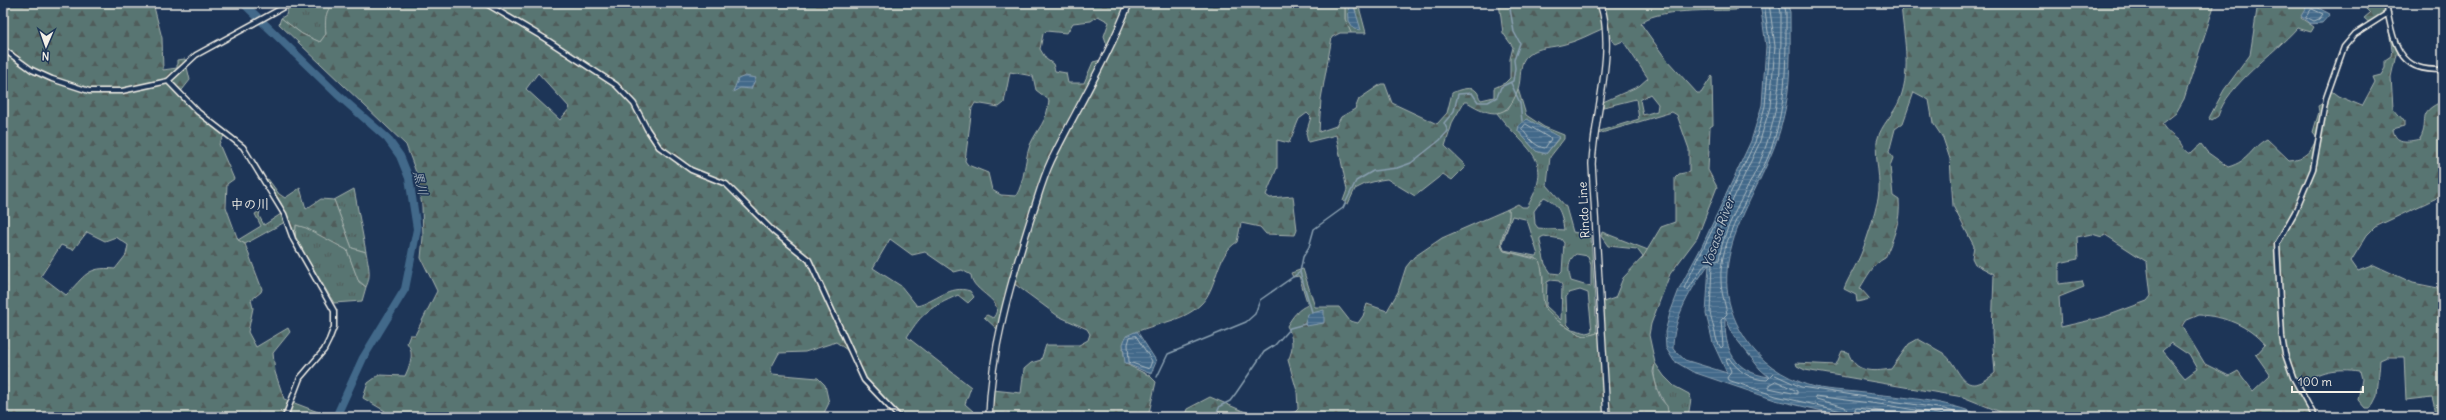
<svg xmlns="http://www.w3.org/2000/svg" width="2446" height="420" font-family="Delius,'Klee One',sans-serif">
	<defs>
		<pattern id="grass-tufts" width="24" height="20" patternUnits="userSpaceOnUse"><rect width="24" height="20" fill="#587472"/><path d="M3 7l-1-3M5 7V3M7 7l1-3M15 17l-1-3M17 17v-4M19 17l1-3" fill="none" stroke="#505c5a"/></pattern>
		<pattern id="forest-firs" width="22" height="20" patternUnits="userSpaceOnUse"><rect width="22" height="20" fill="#587472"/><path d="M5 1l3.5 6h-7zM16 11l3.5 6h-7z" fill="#505c5a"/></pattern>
		<pattern id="water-rules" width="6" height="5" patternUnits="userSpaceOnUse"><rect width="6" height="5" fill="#42698a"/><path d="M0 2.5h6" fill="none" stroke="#5e7f9a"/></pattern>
	</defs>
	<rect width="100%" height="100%" fill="#1d3557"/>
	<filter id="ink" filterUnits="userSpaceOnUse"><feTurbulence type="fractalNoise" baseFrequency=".025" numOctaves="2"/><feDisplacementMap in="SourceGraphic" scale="8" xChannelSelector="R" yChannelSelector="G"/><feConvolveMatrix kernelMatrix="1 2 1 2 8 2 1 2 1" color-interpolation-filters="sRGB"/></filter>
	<g filter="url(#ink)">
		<!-- grass -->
		<path fill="url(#grass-tufts)" stroke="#a6b2ad" fill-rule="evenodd" d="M295 3H336C324 9 325 23 326 34L320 42 302 34 281 18 286 15 288 8Z
			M1345 3H1348L1350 18 1356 12 1353 3H1358L1366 33H1351L1345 20Z
			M1518 89 1526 115 1544 127 1564 135V139L1550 157 1547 185 1566 207 1573 232 1586 235 1589 234 1591 237 1597 333C1594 334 1588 336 1585 336 1575 334 1546 315 1544 305 1538 284 1550 280 1535 258L1504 251C1497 241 1506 234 1508 224 1509 220 1509 215 1509 210H1506L1518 204 1522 207H1527C1557 157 1524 150 1497 113L1508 109ZM1527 119 1559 138 1546 154 1536 151 1518 131 1519 125ZM1544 197C1560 204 1562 215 1564 230L1538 228 1535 224 1534 211ZM1512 216 1525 219 1528 223 1538 255 1535 256 1504 250 1502 243ZM1544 236 1561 239 1564 243 1562 272 1560 274 1551 273 1545 264 1540 241V238ZM1576 254 1588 256 1591 265V287L1571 281C1568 271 1567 260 1576 254ZM1551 280 1559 281 1562 285 1561 320 1546 306 1547 282ZM1580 290 1588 293 1592 331 1587 333 1572 329 1567 324 1566 297 1569 293Z
			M354 189 366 252 352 248 334 200Z
			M260 211 259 216 264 225 281 214 285 222 245 244 238 240 261 226 255 214Z
			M296 225 308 228 347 250 359 282 366 287 362 301 334 303 295 238Z
			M1602 232 1648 250 1643 257 1637 249 1608 246 1601 236Z
			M1655 363 1664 376 1674 386 1689 394 1691 399 1688 417H1669C1665 397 1650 385 1655 363Z"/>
		<!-- forest -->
		<path fill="url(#forest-firs)" stroke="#a6b2ad" fill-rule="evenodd" d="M3 3H153L162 38 163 70 177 68V60L185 59 190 80 179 94 197 114 225 134 219 144 234 179 227 184 226 207 238 240 245 244 262 289 261 292 251 300 253 308 248 332 256 347 288 328 290 332 273 353 275 372 284 399 318 412 317 417H3ZM87 232 105 241 116 237 128 245 126 255 115 269C87 266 85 276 66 295L41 276 61 245 73 250Z
			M336 3H1345V19L1351 33H1340L1332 37 1321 99 1319 132 1336 126 1341 117 1355 109 1359 99 1381 84H1385L1392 103 1437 124 1447 113 1452 93C1457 90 1473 85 1477 92 1479 94 1478 97 1481 100L1494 97V88L1505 83 1510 78V59L1513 47 1503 33 1499 3H1737L1736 10C1718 11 1650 8 1641 24L1666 59 1697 93H1701L1712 76 1713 125 1710 127 1708 170 1717 187 1697 238 1670 274 1651 324 1649 335 1655 363 1653 372 1657 389 1661 399 1667 406 1669 417H1275L1295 412 1298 409 1297 391 1288 360C1294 350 1293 336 1287 326 1293 316 1298 309 1308 305L1299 276 1293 277 1291 273 1303 269 1315 307H1339L1350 321 1358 323 1363 316 1367 304 1387 311 1398 292 1406 267 1414 257 1442 238 1506 210H1509C1511 224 1495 240 1504 251L1539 260C1545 275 1541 289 1544 304 1545 314 1574 334 1585 336 1588 336 1594 334 1597 333L1603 325V302L1615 298 1623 278 1643 257 1661 227 1675 222V178L1679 174 1689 172V149L1677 115 1672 112 1598 134 1600 131 1639 119 1636 99 1608 106 1603 107V102L1639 86 1648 78 1623 41 1616 44 1612 41 1608 28 1602 29C1590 34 1578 41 1565 44 1552 48 1540 46 1528 55 1518 62 1522 78 1518 89 1508 120 1491 117 1467 102H1464L1453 121 1445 146 1466 166 1452 180 1443 174 1415 196 1387 179 1380 180 1365 184 1355 189 1348 204 1343 201 1347 190 1336 135 1308 142 1306 133 1311 117 1307 113 1299 119 1289 143 1277 140V168L1266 195 1270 198 1293 196 1297 230 1295 235 1266 234 1260 227 1241 223 1237 242C1215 255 1218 289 1200 305 1180 324 1149 323 1126 337L1123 349 1126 364 1150 376 1156 382 1148 417H991L993 390 1021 393 1024 369 1031 363 1041 360 1046 345H1079L1088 340 1090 334 1087 329 1058 316 1016 285 1009 284 998 329H997L984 317 987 315 993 318C1008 300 972 293 971 275L962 270 954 272 925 252 912 255 890 239 873 268 901 286 917 306C935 302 950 284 970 291L974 297 968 303 958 295C930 308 923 311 907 337L971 387 965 404 974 412 968 417H901L864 377 847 350 836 342 805 352 779 353 771 368 772 374 818 378 825 385 829 403 822 417H384L385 411 363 398 368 383 379 375 405 376C410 365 415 353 407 343L410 335H415L437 291 421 258 423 237 422 206 417 175 406 145 279 24 281 18 302 34 320 42 326 34C325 23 324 8 336 3ZM1098 16 1109 22 1104 36 1107 45 1101 60 1093 62 1084 83H1068L1066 73 1055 71 1053 64 1046 59 1040 49 1043 34 1046 31 1067 33 1073 23 1091 21ZM1010 72 1033 76 1036 90 1049 100C1047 123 1038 127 1030 145 1024 162 1025 181 1016 196L1001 195 992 190 988 173 968 165 965 161 972 108 975 103 999 107 1004 103ZM538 73 570 108 560 120 526 89ZM1650 94 1658 104 1657 111 1643 115 1640 100Z
			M1901 3H2215L2184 99 2176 113 2162 124C2167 132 2171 134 2178 140 2183 145 2182 150 2190 154L2201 144 2207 152 2228 167C2250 161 2251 147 2267 139L2289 160C2305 159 2312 151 2317 137L2313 132 2319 112 2318 106 2327 101 2330 90 2338 96 2362 106 2375 82 2373 77 2381 75 2385 68V60L2391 56 2392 49 2388 25H2390L2397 50 2391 77 2393 108 2404 121V126L2393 129C2395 144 2407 142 2420 139 2431 119 2414 114 2443 101V195L2375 227 2367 235 2351 261 2358 271 2374 265 2413 283 2443 289V417H2437L2432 397 2406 400 2404 357H2387L2380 360 2377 396 2371 408H2365L2358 400 2362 379 2360 371C2337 368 2318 370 2301 385L2300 393 2314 417H2013L1963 397 1805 370 1797 366 1796 363 1836 365 1842 351 1848 352C1855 373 1872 372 1891 369L1909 344 1918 339C1926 344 1935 348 1943 353 1961 366 1961 402 1995 373L1992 334 1994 274 1975 264 1972 258 1974 246 1953 206 1950 159 1943 138 1933 123 1929 100 1914 92 1903 123 1895 129 1889 152 1893 158 1890 166 1893 196 1899 200C1901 221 1893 239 1885 258 1873 264 1867 277 1860 288L1870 299 1857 302 1856 295 1844 289C1846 282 1857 264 1861 254 1868 237 1874 217 1878 199 1882 179 1874 159 1877 141 1881 124 1894 115 1900 99 1912 68 1903 35 1901 3ZM2092 234 2102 237 2104 234 2147 262 2151 296 2147 301 2104 317 2061 327 2059 297 2084 287 2082 281 2059 284V263L2078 259 2077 237ZM2199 315C2224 316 2248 325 2265 345L2256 355 2270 375 2253 391 2238 371 2229 376 2205 364 2182 326 2185 321ZM2171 343 2189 355 2197 369 2185 378 2162 351Z
			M2258 3H2317L2307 7 2301 18 2314 27 2311 32 2297 28C2274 54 2228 84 2218 116L2212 120 2209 118 2224 90 2250 55Z
			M2360 3H2390V15L2373 26 2364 18 2370 13Z
			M268 179 279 194 285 198 300 188 306 209 321 199 334 200 352 248 366 252C368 264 372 275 366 287L358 280 347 250 306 228 296 225 295 238 281 203 266 180Z
			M1210 397 1257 417H1184L1187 409Z"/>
		<!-- water -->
		<path fill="url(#water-rules)" stroke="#899fb0" fill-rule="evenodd" d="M1348 3H1353L1361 30 1354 29 1349 21Z
			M1760 3H1787L1790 12C1790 49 1792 87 1782 123 1764 194 1699 255 1740 330 1754 355 1773 371 1800 382 1816 390 1839 390 1856 392 1897 397 1946 399 1984 417H1849L1775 400 1693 372 1674 361 1666 348 1665 332 1670 313 1680 287 1702 246 1751 141 1762 105 1766 46ZM1709 264 1706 314 1713 343 1727 373 1685 360 1673 349C1673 317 1691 289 1709 264ZM1725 317 1734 336 1760 369 1769 377C1734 372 1724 350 1725 317Z
			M2309 3 2330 14 2322 23 2310 24 2301 16Z
			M745 76 756 78 751 89 740 88 733 92 738 79Z
			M1527 119 1559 137 1546 154 1536 151 1518 131 1519 125Z
			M1324 310V323L1306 326 1305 323 1308 314Z
			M1137 331 1155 359 1156 362 1151 374 1125 363 1123 344 1126 336Z"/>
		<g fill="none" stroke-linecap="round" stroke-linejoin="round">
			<!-- shore -->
			<path stroke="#adbbc2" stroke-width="1" d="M1764 3 1770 46 1765 106 1755 142 1684 288 1688 290 1705 264H1712L1710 313 1717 341 1721 348 1723 346 1721 320 1727 314C1725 303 1721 292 1721 281 1718 240 1752 194 1768 157 1787 111 1786 62 1786 13L1784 3
				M1769 3 1775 46 1770 107 1759 144 1707 255 1716 261 1719 260C1724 222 1750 189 1763 154 1781 107 1781 63 1781 13L1779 3
				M2312 9 2323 14 2319 19 2314 21 2306 17Z
				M1526 124 1551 139 1545 148C1535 147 1528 137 1522 129Z
				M1136 336 1152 361 1149 369 1129 362 1128 344 1130 337Z
				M1776 381 1797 391V394L1769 388V385Z
				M1845 417 1842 411 1776 396 1728 380 1727 378 1731 371 1726 359 1729 358C1738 371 1751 380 1767 380L1773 374 1801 387 1944 409 1972 417
				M1850 417 1845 407 1816 399 1815 396 1886 405 1955 417
				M1856 417 1855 409 1857 408 1925 417"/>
			<!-- stream -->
			<path stroke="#899fb0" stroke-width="1.5" d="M1511 83 1520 103 1522 121
				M1300 272 1312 312
				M1157 377 1168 354 1246 322 1255 314 1260 300 1300 272 1303 257 1309 247 1314 229 1343 208 1356 181 1373 171 1397 168 1411 163 1440 140 1448 131 1444 123 1454 111 1458 94 1472 93 1478 102H1488L1497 97 1501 87 1513 81 1515 68 1514 60 1520 43 1514 32 1509 3
				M1215 417 1220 406 1230 401 1236 393 1264 352 1275 345 1290 328 1305 324"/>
			<!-- river -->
			<path stroke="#42698a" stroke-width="8" d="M243 3 337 94 387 138 400 156 409 178 417 229 405 289 363 358 336 417"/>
			<!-- street casing -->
			<g stroke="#f4f1e8" stroke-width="7">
				<path id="street" d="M485 3 544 38 616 85 634 104 647 129 659 147 691 170 726 184 774 232 809 260 864 380 899 417
					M2386 3C2390 25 2394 59 2418 67 2426 70 2435 70 2443 70
					M3 49 32 70 52 79 89 91H122L168 81 196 55 291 3
					M168 81 198 112 243 147 284 214 293 239 334 311V327L329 340 324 350 300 378 285 417
					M2315 417 2293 377 2285 354 2282 337 2277 244 2295 212 2313 169 2326 98 2344 47 2355 34 2388 13"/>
			</g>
			<!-- secondary casing -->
			<g stroke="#f4f1e8" stroke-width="8">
				<path id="secondary" d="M1600 3C1617 48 1594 114 1592 164L1607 417
					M989 417C991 350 1010 285 1030 221 1037 201 1042 180 1051 161 1077 108 1108 58 1129 3"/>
			</g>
			<!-- street -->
			<use href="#street" stroke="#1d3557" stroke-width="4"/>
			<!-- secondary -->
			<use href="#secondary" stroke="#1d3557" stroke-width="5.5"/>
		</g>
	</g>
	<g text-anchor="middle" stroke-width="3" stroke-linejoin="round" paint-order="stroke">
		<!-- street labels -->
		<g font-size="12" fill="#f4f1e8" stroke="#1d3557">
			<text transform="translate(1584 210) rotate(-93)" y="4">Rindo Line</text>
		</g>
		<!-- water labels -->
		<g font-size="13" font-style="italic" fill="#b6c1c7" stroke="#1d3557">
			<text transform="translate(421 183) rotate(77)" y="5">黒川</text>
			<text transform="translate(1718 232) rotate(-71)" y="5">Yosasa River</text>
		</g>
		<!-- neighbourhood labels -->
		<g font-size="13" font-weight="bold" fill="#f4f1e8" stroke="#1d3557">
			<text x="250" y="209">中の川</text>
		</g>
	</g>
	<!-- margin -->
	<rect width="2446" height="420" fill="none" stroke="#1d3557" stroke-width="16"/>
	<rect x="8" y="8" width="2430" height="404" fill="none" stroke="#f4f1e8" stroke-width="1.5" filter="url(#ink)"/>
	<!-- north arrow -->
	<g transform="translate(46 46) rotate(182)" stroke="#1d3557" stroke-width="3" paint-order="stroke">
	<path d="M0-3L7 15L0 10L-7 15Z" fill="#f4f1e8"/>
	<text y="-6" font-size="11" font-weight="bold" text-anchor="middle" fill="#f4f1e8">N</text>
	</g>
	<!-- scale -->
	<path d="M2292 386v6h71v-6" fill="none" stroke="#f4f1e8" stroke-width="2"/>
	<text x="2298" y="386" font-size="12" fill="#f4f1e8" stroke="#1d3557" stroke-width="3" paint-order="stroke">100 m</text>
</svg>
